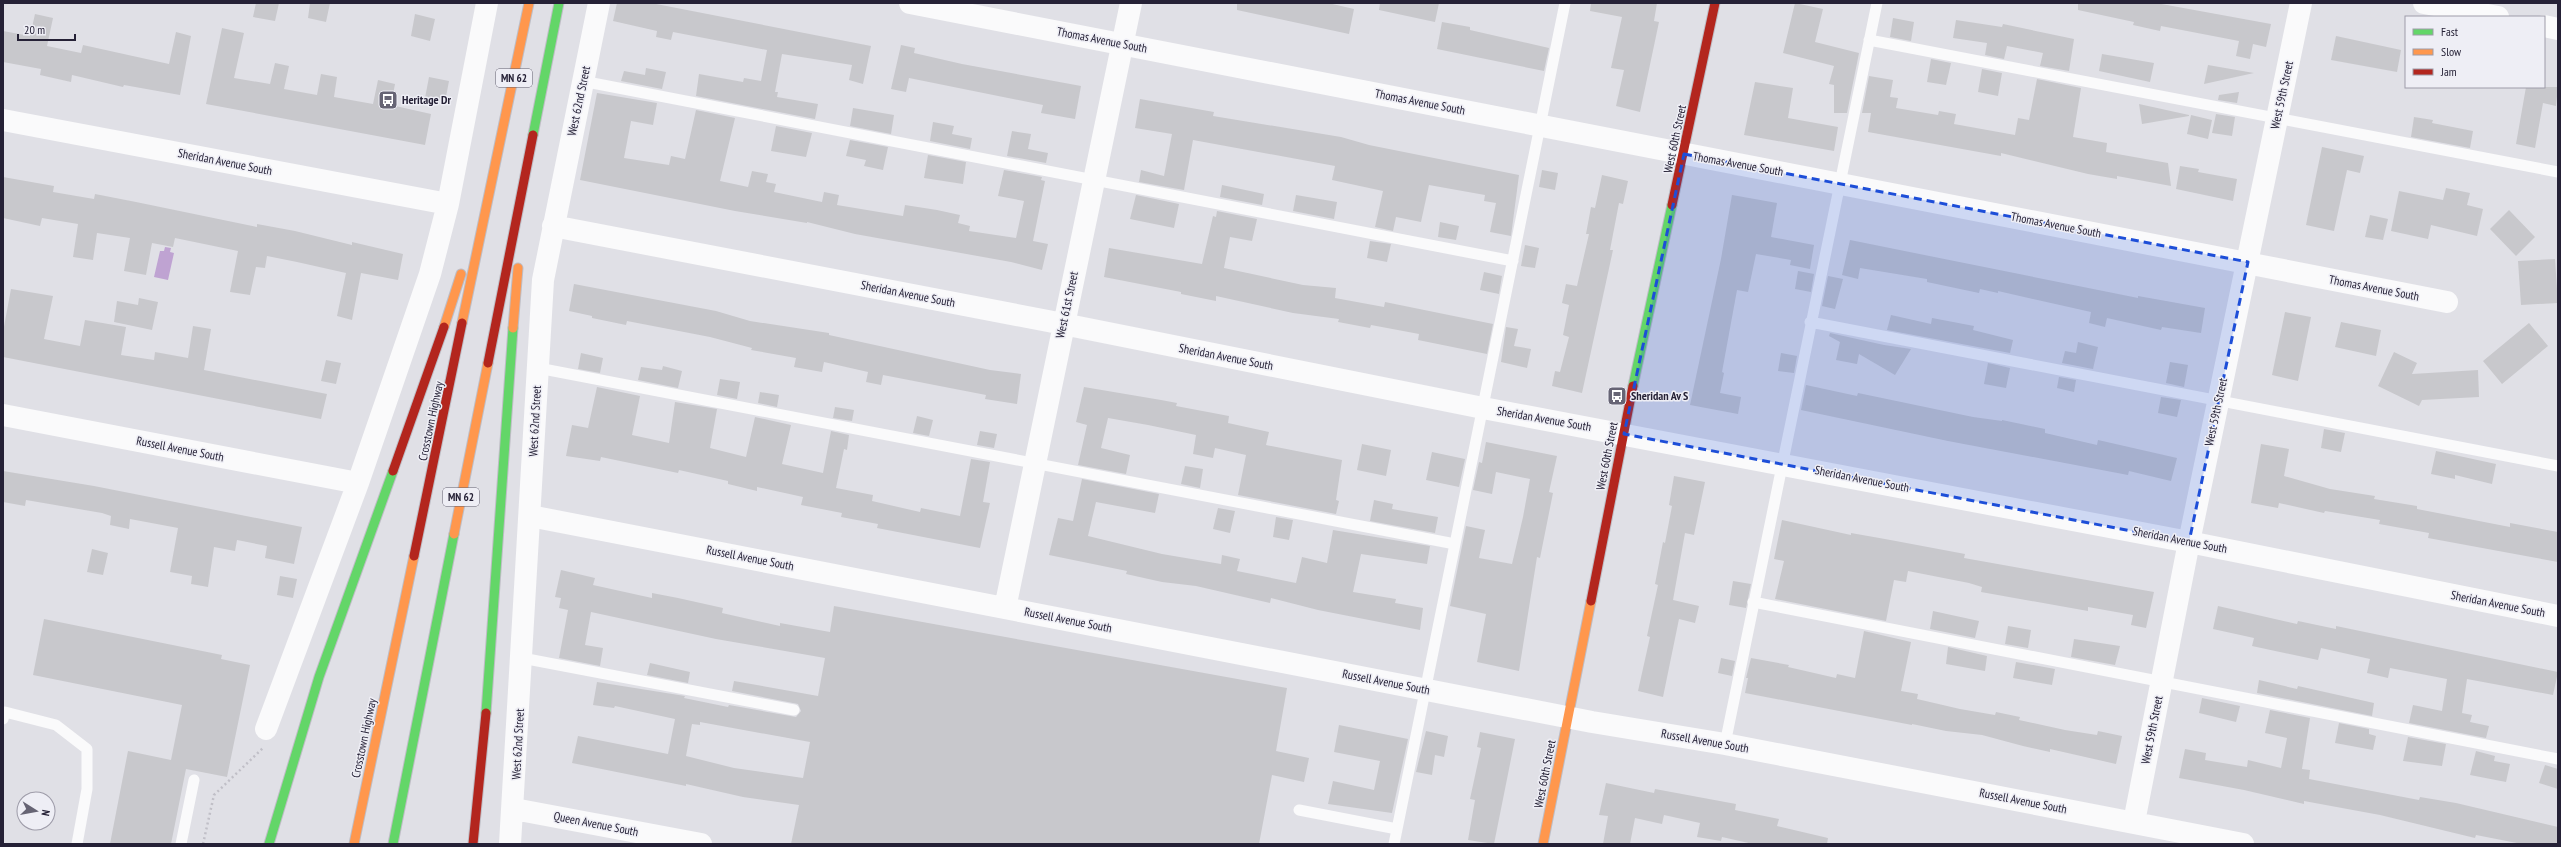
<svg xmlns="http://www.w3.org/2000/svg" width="2561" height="847" font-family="'PT Sans Narrow',sans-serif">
	<rect width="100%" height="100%" fill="#e0e0e6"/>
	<!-- water -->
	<path fill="#bfa3d2" d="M165 247 171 248 170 252 174 253 168 280 154 277 160 251H164Z"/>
	<!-- building -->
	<path fill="#c8c8cc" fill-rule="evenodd" d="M256 3H279L275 21 253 17Z
		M310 3H330L326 22 308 18Z
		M617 3H651L871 46 863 84 849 80 852 65 782 54 775 92H778L777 97 818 104 815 119 696 96 699 74 743 82 744 78 761 81 767 50 673 32 671 40 656 37 657 31 613 21Z
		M1237 3H1328L1354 9 1349 34 1237 10Z
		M1380 3H1439L1435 22 1379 10Z
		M1591 3H1657L1654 21 1659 22 1640 112 1616 106 1624 70 1611 68 1622 17 1590 11Z
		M1795 3 1823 9 1815 42 1859 53 1847 113H1834V85L1829 84 1834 66 1783 53Z
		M2078 3H2156L2271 24 2266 47 2253 44 2250 59 2236 56 2239 41 2161 26 2160 31 2133 25 2134 22 2078 10Z
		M35 14 53 18 47 46 81 53 83 45 169 64 176 32 191 36 180 95 124 85 123 87 72 75 71 82 40 75 41 69 3 62V31L30 36Z
		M415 14 435 19 430 41 411 36Z
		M1893 18 1914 22 1911 41 1890 37Z
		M1956 20 2002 27 2003 24 2074 39 2069 71 2040 66 2043 53 2007 46 2004 59 1985 55 1987 43 1953 38Z
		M1442 22 1470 27V30L1549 48 1544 71 1437 49Z
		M222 28 244 33 234 78 270 84 275 63 289 66 284 89 317 95 321 74 337 77 334 97 373 104 378 80 395 84 391 105 431 114 425 145 206 104Z
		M2336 36 2401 50 2397 72 2331 60Z
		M901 45 915 48 914 53 962 64 1081 86 1075 119 1041 113 1043 105 909 78 906 92 891 89Z
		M2102 54 2154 63 2150 82 2099 71Z
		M1931 59 1951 63 1946 85 1927 82Z
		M2208 65 2254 73 2204 84Z
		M646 68 666 72 662 89 621 81 624 71 645 75Z
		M1982 69 2002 73 1998 96 1978 92Z
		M1869 76 1893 80 1890 97 1898 98 1896 108 1938 115 1939 111 1956 114 1954 124 2015 135 2018 118 2029 120 2037 79 2081 88 2073 137 2107 143 2106 152 2168 163 2171 186 2117 176V179L2088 174 2001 153V156L1868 132 1871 113H1862Z
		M429 77 449 81 445 102 425 98Z
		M1755 82 1793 88 1788 118 1838 127 1834 151 1744 135Z
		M2526 87H2558L2556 106 2543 103 2535 148 2516 144Z
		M2239 92 2237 103 2218 100 2219 95Z
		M597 93 657 103 653 125 631 121 624 158 669 165 671 156 685 159 696 110 735 118 720 181 748 187 752 171 768 174 766 182 776 184 774 192 822 202 824 192 839 195 837 205 903 216 905 205 937 210 960 215 958 223 970 226 969 231 1016 238 1024 201 998 196 1004 170 1042 177 1041 180 1045 181 1033 241 1048 244 1042 270 1011 262 855 234 807 222V223L735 211 580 180Z
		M1140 99 1214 112 1213 116 1341 137 1369 145 1519 175 1511 236 1490 232 1496 203 1484 201 1485 195 1429 185 1421 222 1396 217 1393 231 1375 227 1383 191 1332 180 1335 166 1193 140 1184 190 1139 182 1141 170 1164 176 1172 134 1135 128Z
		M2139 104 2189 115V116L2142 124Z
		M853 108 894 115 891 134 850 126Z
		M2216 114 2235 117 2232 136 2212 133Z
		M2191 115 2212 120 2208 139 2187 134Z
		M2414 117 2433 120 2432 123 2473 131 2470 148 2411 137Z
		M933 122 954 126 952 134 972 138 970 149 930 141Z
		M776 126 812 133 806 157 771 151Z
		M1012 131 1031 134 1028 149 1048 153 1046 163 1007 156Z
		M850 140 888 147 883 170 864 166 866 160 846 156Z
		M2322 147 2364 156 2360 173 2347 170 2334 231 2306 225Z
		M928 155 966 162 963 184 924 178Z
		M2180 166 2199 169 2198 172 2237 179 2233 201 2176 189Z
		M1542 170 1558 173 1555 190 1539 187Z
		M1602 175 1628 181 1623 204 1619 203 1610 250H1613L1582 393 1552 386 1555 371 1560 372 1569 337 1563 335 1569 305 1562 303 1566 284 1577 286 1589 234H1586L1591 207 1595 208Z
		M3 177 54 186 53 192 94 199 95 194 136 202 257 227V224L295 231 352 245V242L403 254 398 280 361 273 352 320 337 316 346 273 297 262 267 256 265 268 256 267 250 295 230 292 238 251 175 238 173 247 152 243 146 275 124 271 130 238 97 233 93 260 73 257 78 224 42 218 40 226 3 218Z
		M1222 185 1264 194 1262 205 1220 197Z
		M2446 188 2470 193 2467 205 2483 209 2477 236 2431 225 2428 239 2391 231 2399 191 2443 200Z
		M1136 195 1179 204 1174 228 1130 219Z
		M1296 195 1337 202 1334 219 1293 211Z
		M1732 195 1777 203 1771 237 1814 245 1810 269 1790 265 1791 260 1756 254 1748 292 1737 290 1722 372 1724 373 1720 393 1741 397 1738 414 1690 405 1721 259Z
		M2509 210 2535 237 2516 256 2490 229Z
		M1217 211 1257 219 1252 241 1230 237 1224 268 1303 285 1336 288 1335 298 1384 307 1385 302 1493 324 1487 354 1418 340 1419 334 1371 325 1370 328 1338 322 1339 319 1293 313 1216 296V301L1181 294V292L1104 277 1109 248 1202 264 1213 216 1216 217Z
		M2370 215 2388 219 2383 240 2365 237Z
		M1440 222 1459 226 1456 240 1438 237Z
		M1850 240 2138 298V296L2205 308 2201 333 2162 327 2161 330 2107 318 2105 327 2089 323 2091 312 1998 291V293L1980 289 1979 293 1927 282V279L1860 268 1858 279 1842 275Z
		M1370 241 1391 244 1387 262 1367 258Z
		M1525 245 1539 248 1535 268 1521 266Z
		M2555 259 2558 303 2521 305 2518 261Z
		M1798 271 1814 274 1811 292 1795 289Z
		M1484 272 1502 276 1499 294 1480 290Z
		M1828 276 1843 279 1835 309 1822 306Z
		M574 284 716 311 750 321 829 333V335L990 370 1021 374 1017 404 985 399 986 395 883 375 881 385 866 382 868 372 824 362 822 372 794 367 796 358 751 350 752 348 710 337 627 321 626 325 592 318V316L569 311Z
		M11 289 53 296 44 339 80 346 85 320 126 327 121 355 154 360 155 352 188 358 193 326 211 329 204 370 327 394 321 419 3 357V332Z
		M139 298 158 302 152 330 114 322 117 301 138 305Z
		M2285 312 2311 317 2298 381 2272 375Z
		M1891 315 1931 324 1932 318 1974 326 1973 330 2013 340 2010 353 1887 330Z
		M2341 322 2381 330 2376 356 2335 347Z
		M2529 323 2548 346 2502 384 2483 361Z
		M1506 327 1518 329 1514 346 1531 349 1527 368 1501 362Z
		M1830 333 1884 345 1911 349 1895 375 1859 354 1857 364 1836 360 1840 342 1829 336Z
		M2078 342 2098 347 2093 369 2062 363 2065 351 2076 353Z
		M2394 352 2417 363 2412 374 2478 370 2479 397 2422 400 2419 406 2378 386Z
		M581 353 603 358 600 373 578 369Z
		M1781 353 1797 356 1794 373 1778 371Z
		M326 360 341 363 336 384 321 381Z
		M2170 362 2188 365 2184 387 2166 383Z
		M1988 363 2010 368 2006 388 1984 384Z
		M663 366 682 371 678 388 638 380 641 367 662 370Z
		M2059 377 2076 380 2074 392 2057 388Z
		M720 379 740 382 737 399 717 395Z
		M1806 385 1857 396 1858 393 1973 417 2002 421V420L2045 429V433L2097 445 2098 440 2177 458 2171 481 2129 471 2128 475 1948 441 1801 410Z
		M597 387 640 396 632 435 669 443 675 402 717 409 710 448 746 457 755 417 791 425 782 464 823 473 831 431 849 435 847 450 844 449 836 488 873 495 872 501 920 512 921 508 960 516 971 459 990 462 983 502 990 503 980 548 877 528 878 524 841 517 842 513 801 505 803 497 757 487V491L728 484V481L679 470 678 473 601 457 600 461 566 456 572 425 588 428Z
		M1084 387 1161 400 1177 403 1176 406 1229 416 1228 423 1269 432 1266 445 1342 460 1336 500 1339 501 1336 514 1238 495 1246 455 1215 448 1213 458 1193 454 1196 435 1148 425 1108 418 1101 448 1130 455 1126 474 1078 465 1087 425 1076 422Z
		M760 392 779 395 777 407 758 403Z
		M2161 397 2181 400 2177 417 2158 413Z
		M835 407 854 410 852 421 833 418Z
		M917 416 933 420 929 436 913 433Z
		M2324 429 2345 433 2341 452 2321 448Z
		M980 431 997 434 994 448 977 445Z
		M1486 442 1557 456 1549 492 1553 493 1540 558 1537 557 1519 671 1477 662 1486 614 1450 606 1466 526 1485 530 1479 558 1512 564 1523 517 1530 479 1496 472 1492 494 1473 490 1479 462 1482 463Z
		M1362 444 1391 450 1386 476 1357 470Z
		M2261 444 2289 449 2284 476 2330 489 2375 496 2374 499 2417 506V509L2510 527V523L2558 532V562L2428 538 2429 533 2379 524 2380 520 2325 511 2324 513 2279 503 2278 508 2251 503Z
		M2436 451 2496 464 2492 484 2455 475V479L2431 474Z
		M1432 452 1465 459 1459 487 1426 480Z
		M1185 466 1203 469 1200 488 1181 484Z
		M3 471 94 486 302 527 294 564 265 558 267 546 237 540 235 551 214 547 208 587 191 584 192 576 170 572 178 528 130 519 129 529 110 525 111 516 102 513 26 500 25 506 3 502Z
		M1674 476 1705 482 1694 535 1685 533 1673 600 1699 606 1695 623 1679 619 1663 697 1638 691 1650 637 1647 636 1658 585 1655 584 1663 542 1665 543 1672 506 1669 505Z
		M1082 479 1159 494 1155 513 1096 502 1088 536 1162 554 1221 564 1222 555 1240 559 1237 571 1296 583 1302 557 1327 563 1333 530 1430 546 1427 564 1361 554 1353 592 1396 599 1395 603 1423 608 1420 630 1318 610 1271 598 1270 603 1196 586 1162 582 1126 574 1127 571 1049 555 1058 518 1073 521Z
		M1374 500 1393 504 1392 509 1438 517 1435 533 1370 521Z
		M1218 508 1235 511 1230 533 1213 529Z
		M1276 517 1293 520 1289 540 1273 537Z
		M1782 520 1851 535V533L1885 539 1965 554 1964 558 2154 592 2146 628 2131 625 2133 615 2088 607V611L1981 592 1982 587 1969 583 1908 571 1906 582 1894 580 1886 621 1775 599 1784 561 1774 559Z
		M92 549 108 553 103 575 87 572Z
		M561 570 595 578 593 585 652 598V593L678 598 723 608 722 613 780 626V623L830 632 834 606 1287 688 1276 751 1309 758 1304 782 1272 775 1259 844H791L799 805 743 797 686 784V786L572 763 578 736 668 754 675 719 615 706 614 708 593 705 597 682 685 696 684 698 728 707 729 705 796 717 801 711 798 704 732 691 734 681 818 696 825 658 716 639 591 612 585 645 603 648 600 666 559 658 568 610 559 608 561 598 555 597ZM700 722 810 742 803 778 734 768 686 756 692 724 700 725Z
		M280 576 297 579 293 598 277 595Z
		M1733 581 1751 584 1746 608 1729 605Z
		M2218 606 2297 624 2298 621 2336 629V626L2558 672 2553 695 2467 679 2462 713 2472 715 2470 722 2489 726 2486 738 2409 723 2413 705 2442 711 2447 679 2390 668 2388 678 2367 673 2370 659 2321 648 2318 660 2252 646 2254 638 2213 629Z
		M1933 611 1979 621 1975 638 1930 629Z
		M44 619 222 655 221 659 250 665 227 777 186 769 171 844H110L128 751 171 760 182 705 33 675Z
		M2008 626 2031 630 2028 648 2005 644Z
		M1864 631 1911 642 1901 691 1918 694 1917 699 1960 709 1995 715 1996 712 2020 717 2019 720 2065 730 2097 735 2098 731 2122 736 2116 764 2050 749V752L2023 746 1982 735 1946 731 1912 724V725L1745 693 1748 678H1746L1751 658 1789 665 1788 667 1836 678 1837 674 1855 678Z
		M2074 639 2120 646 2115 665 2071 657Z
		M1948 647 1987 656 1985 671 1946 664Z
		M1721 658 1735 661 1732 676 1718 673Z
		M2016 662 2055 669 2052 685 2013 678Z
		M650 663 690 672 688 683 647 675Z
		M2259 680 2297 689 2298 686 2374 703 2372 716 2257 693Z
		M2202 698 2240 706 2236 722 2199 713Z
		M2270 710 2310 718 2302 769 2310 770 2309 779 2419 800 2420 797 2456 803 2558 827V844H2522L2476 835 2475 838 2380 815 2304 801V804L2244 790 2179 778 2185 749 2206 753 2205 760 2247 767 2248 760 2281 768 2287 738 2265 733Z
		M2339 723 2369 729V734L2376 736 2373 750 2335 743Z
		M1339 725 1408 739 1392 813 1328 804 1333 781 1374 790 1380 761 1334 752Z
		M1426 731 1448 736 1444 757 1435 755 1432 775 1416 772Z
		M1480 732 1515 739 1494 844 1468 840 1475 800 1470 799 1481 748 1477 747Z
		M2408 737 2446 744 2442 766 2403 761Z
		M2476 751 2495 756 2494 761 2510 764 2506 782 2470 775Z
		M2545 765 2558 769V789L2539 783Z
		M1606 783 1654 793 1655 789 1736 804 1735 810 1779 819 1777 826 1828 838 1827 844H1753L1722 837 1721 841 1697 837 1700 823 1664 815 1662 824 1635 818 1630 844H1603L1608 816 1599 815Z"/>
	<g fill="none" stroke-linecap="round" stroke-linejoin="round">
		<!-- fast casing -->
		<g stroke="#bebdc5" stroke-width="11">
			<path id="fast" d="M533 135 559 3
				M1633 386 1672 205
				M486 713 513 328
				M269 844 319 677 393 471
				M393 844 454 534"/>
		</g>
		<!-- slow casing -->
		<g stroke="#bebdc5" stroke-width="11">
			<path id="slow" d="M462 323 529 3
				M444 327 461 274
				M513 328 518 268
				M454 534 488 363
				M354 844 414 556
				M1543 844 1591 601"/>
		</g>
		<!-- jam casing -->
		<g stroke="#bebdc5" stroke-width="11">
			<path id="jam" d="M1672 205 1715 3
				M488 363 533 135
				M393 471 444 327
				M414 556 462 323
				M1591 601 1633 386
				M473 844 486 713"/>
		</g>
		<!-- path -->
		<path stroke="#c0bfc7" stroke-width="2.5" stroke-dasharray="2 3" stroke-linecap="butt" d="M203 844 214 795 263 748"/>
		<!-- lane -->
		<path stroke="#fafafb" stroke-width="11" d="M1869 40 2558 172
			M582 81 1513 261
			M1810 322 2558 466
			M538 368 1455 544
			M1753 602 2558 759
			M522 658 794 710
			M3 719 5 712 56 725 87 749V789L77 844
			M1725 744 1877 3
			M1299 810 1397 829
			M181 844 194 780
			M1394 844 1565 3"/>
		<!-- street -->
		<path stroke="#fafafb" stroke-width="22" d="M910 3 2447 302
			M2424 3 2498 17
			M2544 26 2558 29
			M3 120 448 204
			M553 226 1048 321 1483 408 2189 542 2558 616
			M3 415 358 483
			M530 516 1592 722 1725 744 2243 844
			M1005 608 1131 3
			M266 729 358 483 430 274 448 204 487 3
			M514 809 701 844
			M2134 822 2189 542 2301 3
			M510 844 543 280 599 3"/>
		<!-- fast -->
		<use href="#fast" stroke="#63d668" stroke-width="9"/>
		<!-- slow -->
		<use href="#slow" stroke="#ff974d" stroke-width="9"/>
		<!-- jam -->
		<use href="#jam" stroke="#b3261e" stroke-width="9"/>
	</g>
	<!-- marked area -->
	<path fill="#1d4ed8" fill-opacity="0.2" stroke="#1d4ed8" stroke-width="3" stroke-dasharray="8 5" stroke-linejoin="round" d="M1684 154 2248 262 2189 542 1624 434Z"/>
	<!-- icons -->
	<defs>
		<g id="bus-square" transform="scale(1)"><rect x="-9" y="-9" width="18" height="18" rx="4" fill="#666474" stroke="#eeeef5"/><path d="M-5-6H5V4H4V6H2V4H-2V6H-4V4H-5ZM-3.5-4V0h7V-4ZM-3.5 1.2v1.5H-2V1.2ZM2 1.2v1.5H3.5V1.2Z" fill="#fff"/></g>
	</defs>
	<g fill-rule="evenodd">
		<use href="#bus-square" x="388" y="100"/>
		<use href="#bus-square" x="1617" y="396"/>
	</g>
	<g text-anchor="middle" stroke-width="3" stroke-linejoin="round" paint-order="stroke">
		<!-- shield labels -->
		<g fill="#eeeef5" stroke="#615e6f" stroke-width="1">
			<rect x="496" y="69" width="36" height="18" rx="3"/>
			<rect x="443" y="488" width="36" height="18" rx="3"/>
		</g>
		<g font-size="11" font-weight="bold" fill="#252136">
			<text x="514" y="82">MN 62</text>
			<text x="461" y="501">MN 62</text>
		</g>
		<!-- street labels -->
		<g font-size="12" fill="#252136" stroke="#eeeef5">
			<text transform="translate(1102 40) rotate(11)" y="4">Thomas Avenue South</text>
			<text transform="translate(2282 95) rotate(-78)" y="4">West 59th Street</text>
			<text transform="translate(579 101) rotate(-78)" y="4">West 62nd Street</text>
			<text transform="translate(1420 102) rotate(11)" y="4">Thomas Avenue South</text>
			<text transform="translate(1675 139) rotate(-78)" y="4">West 60th Street</text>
			<text transform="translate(225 162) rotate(11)" y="4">Sheridan Avenue South</text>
			<text transform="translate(1738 164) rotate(10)" y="4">Thomas Avenue South</text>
			<text transform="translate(2056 225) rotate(11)" y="4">Thomas Avenue South</text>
			<text transform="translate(2374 288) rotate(11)" y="4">Thomas Avenue South</text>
			<text transform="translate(908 294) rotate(11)" y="4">Sheridan Avenue South</text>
			<text transform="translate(1067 305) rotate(-78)" y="4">West 61st Street</text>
			<text transform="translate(1226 357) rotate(11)" y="4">Sheridan Avenue South</text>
			<text transform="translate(2216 412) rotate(-78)" y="4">West 59th Street</text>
			<text transform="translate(1544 419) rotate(10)" y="4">Sheridan Avenue South</text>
			<text transform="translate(431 421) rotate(-78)" y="4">Crosstown Highway</text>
			<text transform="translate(535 421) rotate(-87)" y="4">West 62nd Street</text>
			<text transform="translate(180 449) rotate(11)" y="4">Russell Avenue South</text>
			<text transform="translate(1607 456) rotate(-79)" y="4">West 60th Street</text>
			<text transform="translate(1862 479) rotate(11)" y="4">Sheridan Avenue South</text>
			<text transform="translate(2180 540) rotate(11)" y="4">Sheridan Avenue South</text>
			<text transform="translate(750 558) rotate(11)" y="4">Russell Avenue South</text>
			<text transform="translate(2498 604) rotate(11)" y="4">Sheridan Avenue South</text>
			<text transform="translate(1068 620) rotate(11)" y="4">Russell Avenue South</text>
			<text transform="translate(1386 682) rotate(11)" y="4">Russell Avenue South</text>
			<text transform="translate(2152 730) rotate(-79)" y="4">West 59th Street</text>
			<text transform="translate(364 738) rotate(-78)" y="4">Crosstown Highway</text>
			<text transform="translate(1705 741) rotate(10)" y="4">Russell Avenue South</text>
			<text transform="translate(518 744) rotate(-87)" y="4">West 62nd Street</text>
			<text transform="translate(1545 774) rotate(-79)" y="4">West 60th Street</text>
			<text transform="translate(2023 801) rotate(11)" y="4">Russell Avenue South</text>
			<text transform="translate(596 824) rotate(11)" y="4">Queen Avenue South</text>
		</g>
		<!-- poi labels -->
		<g font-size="12" font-weight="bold" fill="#252136" stroke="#eeeef5" text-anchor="start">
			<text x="402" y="104">Heritage Dr</text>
			<text x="1631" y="400">Sheridan Av S</text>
		</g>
	</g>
	<!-- border -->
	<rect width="2561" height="847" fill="none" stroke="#252136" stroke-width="8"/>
	<!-- legend -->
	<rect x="2405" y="16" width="140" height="72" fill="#eeeef5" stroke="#9e9ca9"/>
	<rect x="2413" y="29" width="20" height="6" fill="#63d668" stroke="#9e9ca9"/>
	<text x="2441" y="36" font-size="12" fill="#252136">Fast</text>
	<rect x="2413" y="49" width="20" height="6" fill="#ff974d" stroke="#9e9ca9"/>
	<text x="2441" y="56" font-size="12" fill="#252136">Slow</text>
	<rect x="2413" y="69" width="20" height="6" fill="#b3261e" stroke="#9e9ca9"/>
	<text x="2441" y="76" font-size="12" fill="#252136">Jam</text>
	<!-- north arrow -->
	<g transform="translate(36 811) rotate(101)"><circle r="19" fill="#eeeef5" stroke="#9e9ca9"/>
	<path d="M0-3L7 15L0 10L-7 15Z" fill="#666474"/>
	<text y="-6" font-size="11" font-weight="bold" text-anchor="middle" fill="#252136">N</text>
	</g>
	<!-- scale -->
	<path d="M18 34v6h57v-6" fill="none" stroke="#252136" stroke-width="2"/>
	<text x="24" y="34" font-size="12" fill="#252136" stroke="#eeeef5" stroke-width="3" paint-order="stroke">20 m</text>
</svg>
